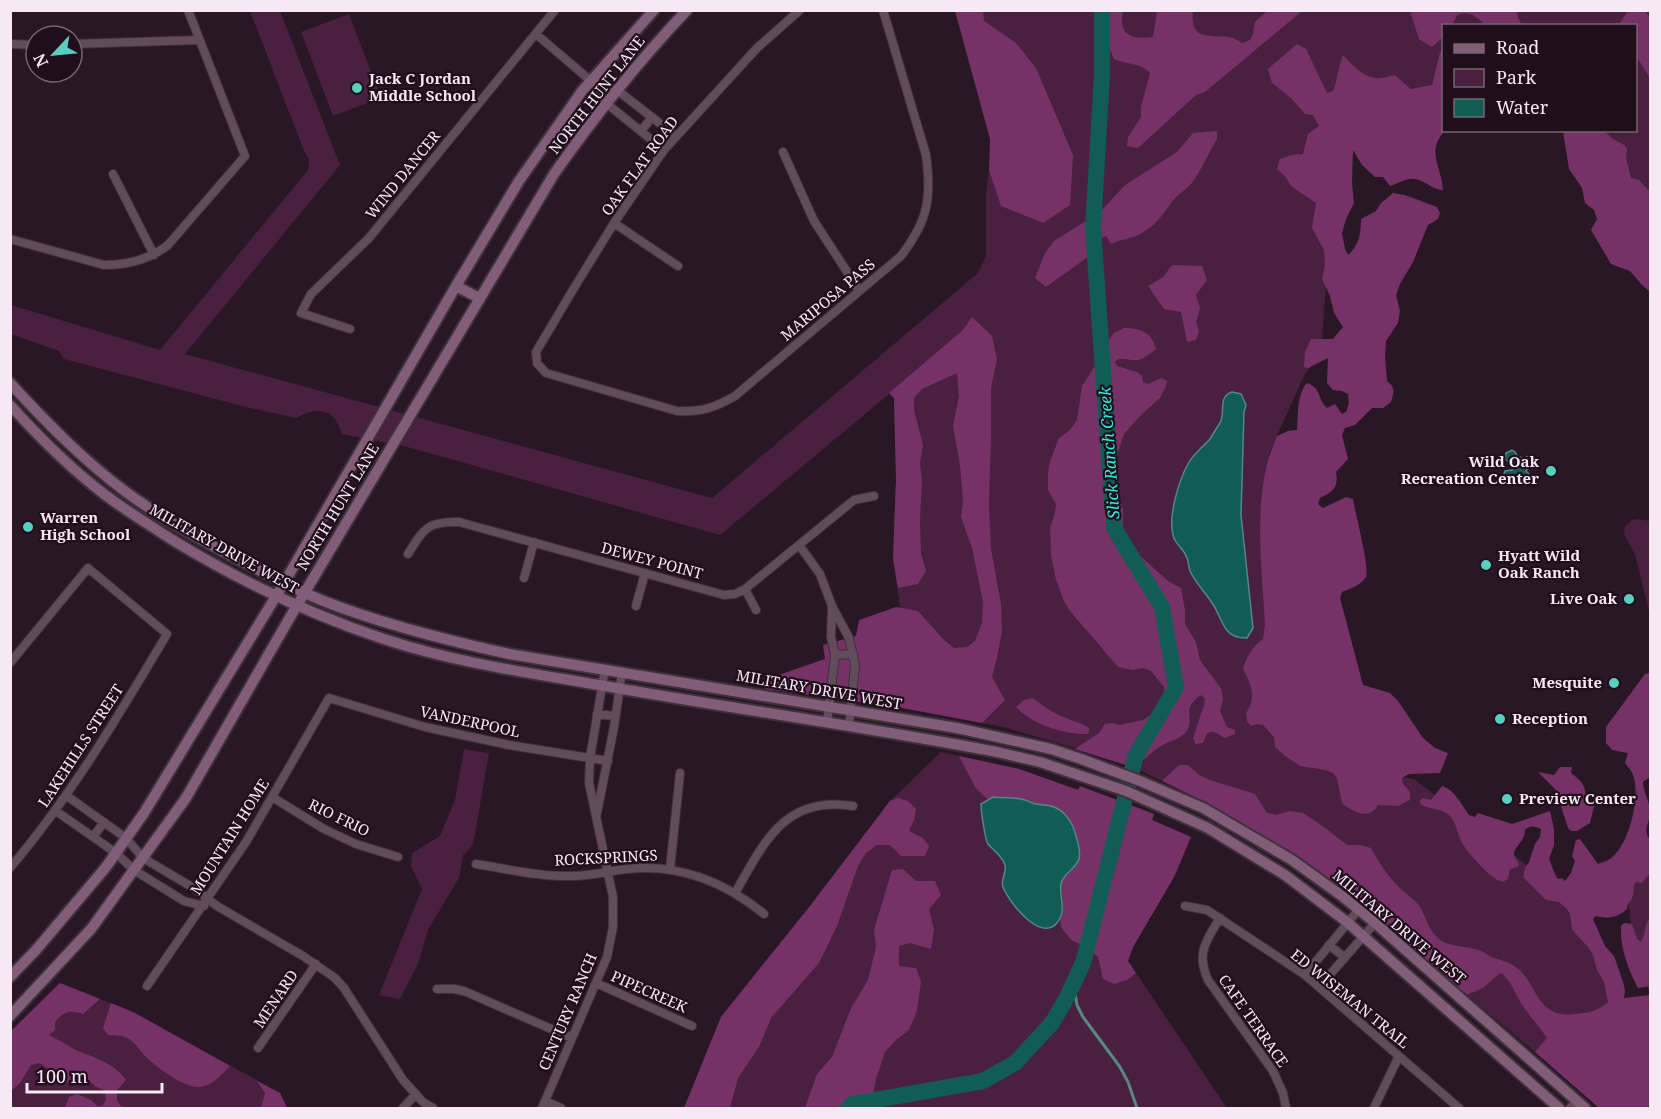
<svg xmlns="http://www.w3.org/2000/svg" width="1661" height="1119" font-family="'Noto Serif',serif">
	<rect width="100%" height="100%" fill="#291725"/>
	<!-- green -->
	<path fill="#49203f" d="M250 11H280L340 165 185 354 712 498 978 273 986 256V195L989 170 994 168 1016 211 956 11H1650V291L1602 233 1569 131 1636 130V26H1444L1443 51 1440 52 1432 86 1411 89 1395 75 1376 79 1348 107 1346 219 1326 284 1321 352 1304 376 1269 454 1330 767 1414 779 1588 912 1612 1000 1593 1024 1535 1052 1467 995 1472 993 1294 847 1165 779 1162 781 1122 762 1003 727 897 707 901 614 893 559 896 480 894 398 889 394 720 535 404 446 342 434C334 408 318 406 296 418L246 407 64 359 59 351 11 334V305L160 350 308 170 309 159 304 151Z
		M349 14 381 98 333 116 301 32Z
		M1637 519 1650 521V616L1635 554 1624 534 1625 526 1632 520Z
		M464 749 489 753 473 845 463 855 459 878 428 930 418 964 400 999 379 995 422 889 411 866 412 853 440 836 455 800Z
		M941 752 1019 769 1078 790 1080 786 1154 814 1152 820 1191 837 1174 877 1133 947 1128 961 1227 1108H684L721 1017 810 906 890 801Z
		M1650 856V995L1633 944 1627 889Z
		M60 983 135 1013 280 1093 287 1108H11V1031Z"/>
	<!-- forest -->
	<path fill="#763267" d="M955 11H983L984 21 1016 43 1036 68 1073 155 1070 205 1043 223 1001 206 989 170 990 139Z
		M1097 11H1123C1118 35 1131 40 1153 37L1157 11H1193C1189 44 1214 33 1233 38 1236 39 1239 41 1242 43L1250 40 1253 34 1255 22 1267 11H1302L1205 92 1196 95 1138 148 1127 146 1128 137 1141 117V107L1150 73C1140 62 1127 65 1114 59L1105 38Z
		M1410 11H1517L1518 18 1522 25H1485C1476 16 1470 10 1457 15L1452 25 1444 26 1443 37 1432 47 1419 39Z
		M1628 11H1646L1650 20V78L1636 56V26L1617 25 1616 24 1620 23Z
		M1297 44 1306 49 1327 93 1333 91C1338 79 1338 67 1343 55 1351 64 1362 76 1375 78 1381 79 1389 76 1395 75L1411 89 1432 85 1440 52 1443 51 1444 130 1445 131C1425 151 1442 167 1443 190 1431 190 1422 177 1410 179 1403 180 1396 184 1390 186L1383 177H1375L1362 165 1353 150 1352 183 1354 203 1346 219 1342 233 1345 249 1348 255C1359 246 1361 233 1361 219L1376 211 1381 203 1393 193 1405 195 1437 207 1440 213 1438 219 1428 225 1413 262 1400 284 1396 295 1400 311 1398 323 1386 341 1385 357 1387 381C1396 388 1394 392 1391 402L1383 408H1372L1355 425 1345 428 1342 435 1348 459 1336 472C1339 487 1333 492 1320 498L1318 504 1323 508 1346 497 1353 499C1355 512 1370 569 1366 577 1361 585 1350 589 1342 592L1340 598 1363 685 1390 693 1398 701 1423 738 1435 748 1448 753 1440 773 1409 774 1402 778 1403 784 1410 792V800L1398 806 1378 805C1369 821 1353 812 1342 803L1337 778 1333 773 1326 770 1300 766 1285 756 1275 747 1274 737 1263 725 1257 724 1251 726 1247 721 1246 713C1257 698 1251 684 1243 669 1247 656 1252 647 1263 639L1265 625C1262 565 1251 493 1277 436L1288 431 1297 430C1298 415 1297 394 1307 383 1322 388 1317 399 1327 408L1335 404 1342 414 1346 412 1349 403 1348 394 1342 391 1333 390 1327 383 1328 358 1308 368 1304 367 1305 352 1311 339H1333L1343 327 1334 313 1330 296 1322 279 1325 265 1324 250 1312 228 1316 203 1291 186 1285 176 1277 169 1280 159 1292 155 1303 154 1308 134 1319 126 1313 115 1305 114 1292 99 1272 83 1268 69Z
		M1217 131V139C1208 153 1202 170 1191 184 1185 191 1176 195 1171 203 1161 217 1157 224 1142 233 1132 239 1121 239 1111 244L1106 236 1093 242 1092 254 1046 287 1035 278 1045 253 1054 241 1100 212 1125 185 1177 152 1193 133Z
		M1563 131H1604L1613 139 1624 145 1627 149 1626 158 1631 178 1639 180 1650 192V292L1642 285 1630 271 1611 264 1591 230 1597 219 1594 210 1585 203 1582 188 1569 169Z
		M1172 265 1202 266 1207 280 1196 295 1200 308 1196 322 1199 331 1196 340 1187 342 1181 312 1164 309 1148 286 1163 277Z
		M972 317 992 336 997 359 991 388V437L989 505 991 549 1001 604 1002 631 997 658 992 677 1005 700 982 723 897 707 765 689 767 679 825 659 823 645 856 636 859 620 896 607 918 611 944 640 954 648 967 647 975 641 982 623 983 602 972 548 961 517 963 501 960 465 953 426 959 396 957 373 922 389 914 398V410L923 445 920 463 922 482 920 520 921 554 926 571 918 584 898 588 893 559 896 480 894 398 889 393 963 330Z
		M1124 328C1140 328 1152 332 1156 349 1151 353 1144 359 1137 360 1128 361 1124 356 1115 361L1117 366 1137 372 1142 376 1143 382 1148 384 1162 378 1167 381 1166 386 1160 398 1141 415 1124 434 1114 464 1113 480 1123 509V535L1126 543 1168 581 1181 588 1185 610V624L1196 642 1200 660 1222 690 1223 700 1220 711 1227 727 1235 730V734L1225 738C1220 736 1212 727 1206 735 1205 738 1204 741 1203 743L1195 744 1193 738 1204 705 1205 699 1201 695C1180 709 1196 719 1186 732 1179 740 1169 741 1161 746 1151 752 1143 761 1135 768L1075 749 1099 733 1105 724 1112 723 1120 725 1129 723 1143 720 1152 714 1164 698V687L1151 671 1143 668 1133 670 1118 667 1070 611 1064 601 1056 580 1051 555 1050 528 1055 513 1056 504 1048 490V473L1050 461 1059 438 1070 430 1077 420 1082 386 1100 358 1106 343 1114 333Z
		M1649 673 1650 674V777L1643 782C1643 792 1650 801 1650 812 1650 823 1642 830 1650 840V873L1642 883 1636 882C1632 887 1635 892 1632 898 1630 903 1627 903 1627 909 1617 918 1609 919 1596 916L1593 919 1605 946 1614 956 1623 982 1625 990 1624 998 1650 995V1101L1648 1108H1599L1535 1052 1547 1038C1540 1027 1530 1017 1523 1006 1513 992 1515 985 1501 973L1494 978 1483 988 1467 995 1366 907 1308 866 1256 832 1205 802 1162 781 1179 765H1188L1199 775 1210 780 1255 794 1267 813 1277 815 1289 811 1303 813 1324 827 1347 845H1360L1371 848C1379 862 1386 874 1397 885 1404 893 1415 899 1420 907 1426 917 1429 931 1439 939 1450 948 1465 945 1478 950 1484 951 1488 956 1494 958 1500 960 1506 961 1511 964 1538 977 1533 1020 1575 1014 1591 1012 1594 1013 1608 1002L1604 982 1597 970 1593 955 1588 947 1575 933 1572 929 1570 914 1566 908 1559 902 1546 900 1523 877 1525 868 1529 862 1535 844 1540 837 1541 829C1535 826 1530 825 1525 830 1525 842 1513 847 1514 855 1515 858 1518 861 1519 865L1517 867 1510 869 1508 879C1504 881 1504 882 1500 881 1491 879 1465 850 1461 841 1457 833 1457 824 1450 816 1442 808 1430 810 1420 804V800L1423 798 1431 800 1442 786C1454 789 1462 805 1469 815L1475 817 1478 813 1512 824 1550 811 1554 829V845L1549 859C1552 865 1554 874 1558 879L1562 878 1565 881 1571 873 1575 861 1572 856 1576 840 1580 839 1598 864C1602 862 1608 861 1611 858 1629 845 1641 796 1633 775 1632 771 1628 767 1625 763L1628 753 1612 750 1606 743V727L1645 674Z
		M1033 698C1043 706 1053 713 1066 718 1075 722 1080 722 1089 728V732L1088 734C1065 735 1031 724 1016 707L1024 700Z
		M959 756 1019 769 1078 790 1080 786 1154 814 1152 820 1191 837 1174 877 1133 947 1128 961 1136 973 1127 980 1114 984 1103 979 1098 957 1082 945 1071 940 1061 927 1060 918 1063 909 1061 886 1064 875 1078 862 1052 806C1034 804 1004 792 987 799L975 787Z
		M1560 767H1572L1571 773C1583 782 1585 785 1587 801L1595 803 1590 823 1577 831H1571L1568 828 1556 790 1538 772 1554 775Z
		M898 798 908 801 916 809 914 820 909 831 923 838 929 846 925 856H901L890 845H877L866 853 858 866 837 926 819 963 771 1018 759 1047 738 1078 730 1108H684L721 1017 810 906 890 801Z
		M903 869 916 881H935L941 895 929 909 934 930 931 949 910 943 899 946V966L916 968 921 981 917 1011 909 1030 896 1040 885 1052 876 1079 871 1108H805L817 1074 832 1057 851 1008 868 980 876 947 874 930 892 870Z
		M1650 918V986L1638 988C1628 969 1620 948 1621 926L1624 923 1632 924 1637 939 1641 942C1646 934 1644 925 1650 918Z
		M60 983 100 999 83 1014C69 1010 65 1011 55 1022V1030L49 1035C59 1040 68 1046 78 1051 96 1058 115 1064 126 1080L117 1090V1100L122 1108H65L69 1097 77 1094 91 1100 97 1106H102L106 1100 105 1090 96 1087 82 1074 66 1083 40 1063 31 1065 20 1083 11 1091V1031Z
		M111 1003 135 1013 230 1066C222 1074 212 1086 200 1087 184 1088 158 1068 147 1058 140 1051 135 1042 127 1038 122 1035 114 1035 108 1035L103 1028Z
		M257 1081 280 1093 287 1108H261L265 1093Z"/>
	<!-- water -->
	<path fill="#115d56" stroke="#568785" stroke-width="1.5" d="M1232 392 1241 394 1246 405 1244 412 1241 515 1253 628 1247 638C1224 639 1223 621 1214 606 1207 594 1196 584 1190 571 1188 566 1189 560 1185 554 1182 547 1174 543 1173 535 1168 516 1179 480 1188 464 1193 454 1203 447 1210 439 1213 434 1216 429 1220 423 1226 413 1217 397 1232 392Z
		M1512 450 1515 452 1518 457 1525 458 1530 455 1534 460 1526 471 1530 475 1528 478 1522 475C1515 478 1517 485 1508 485L1502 479 1505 471 1512 470C1515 464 1510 463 1505 459L1506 453Z
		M993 797C1003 798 1015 797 1025 800 1029 801 1033 804 1037 804 1042 805 1047 805 1051 806 1065 810 1073 823 1076 836 1078 843 1081 851 1079 859 1076 869 1063 873 1061 884 1059 895 1065 906 1061 916 1047 950 1010 905 1003 887 1000 880 1007 873 1005 865 1002 856 994 851 988 844 985 840 981 810 981 804Z"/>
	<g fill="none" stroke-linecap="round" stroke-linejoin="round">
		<!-- stream -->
		<path stroke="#568785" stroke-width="3" d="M1073 983 1077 1005 1083 1017 1120 1067 1128 1082 1137 1108"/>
		<!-- river -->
		<path stroke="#115d56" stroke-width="16" d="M848 1108 853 1104 983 1081 1015 1063 1052 1023 1066 999 1083 963 1136 755 1176 687 1162 607 1114 528 1093 228 1102 75V10"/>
		<!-- minor casing -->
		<g stroke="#3f313c" stroke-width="10">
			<path id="minor" d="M800 10 757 48 664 150 614 223 574 288 536 352 537 363 546 373 677 411C702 412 714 408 735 396L901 256C928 221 932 198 926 155L883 10
				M536 34 591 81 606 103 664 150
				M10 44 36 45
				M72 44 199 40
				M591 81 617 90 676 136
				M641 131 652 117
				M783 152 814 221 859 290
				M113 174 154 255
				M614 223 678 266
				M10 239 104 265C128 265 149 260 168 245L245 156 188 10
				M350 329 301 313 311 294 369 238 555 10
				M799 545 820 574 832 606 849 638 855 665 849 727
				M408 554C424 528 428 521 459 522L724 595 735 594 745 589 854 500 874 496
				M524 578 534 542
				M745 589 756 610
				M636 606 645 573
				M835 655 853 654
				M10 663 88 568 167 634C119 715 71 796 10 868
				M597 714 615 716
				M827 723 835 655 831 637 832 607
				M67 796 126 838 143 858 192 887 217 906 303 956 335 978 344 988 403 1080 423 1102 433 1108
				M272 797 324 829 356 844 398 857
				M56 811 116 853 134 870 184 901 204 906
				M597 813 614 727 622 672
				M93 837 104 822
				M476 864C507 869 540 877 572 876 591 876 609 871 627 869 678 863 725 882 764 914
				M670 869 680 773
				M735 893C764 843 784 795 853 806
				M1185 906 1207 910 1305 975 1459 1108
				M1220 918C1206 941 1196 953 1208 980L1273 1071 1283 1093 1286 1108
				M1329 945 1344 957
				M1305 975 1359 909
				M596 983 692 1026
				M147 986 246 842 329 698 425 727 509 745 608 761
				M1319 987 1375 923
				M437 989H454L464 991 572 1038
				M258 1048 316 964
				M545 1101 561 1108
				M403 1108 416 1094
				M542 1108 607 957 613 927V897L589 783 590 758 605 669
				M1374 1108 1399 1056
				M1570 1108 1576 1101"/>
		</g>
		<!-- secondary casing -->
		<g stroke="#3f313c" stroke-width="14">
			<path id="secondary" d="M456 286 479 298
				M10 383C46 422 84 461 126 492 164 520 206 543 247 564 271 576 296 590 321 600 381 624 445 640 509 654L957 728 1051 749 1081 759 1140 781 1203 808 1292 860 1342 896 1375 923 1585 1108
				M10 405C39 437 70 468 104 494 125 510 148 524 171 539 238 580 309 614 384 639 456 663 531 673 605 686 735 709 867 727 997 752L1040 762 1126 791 1208 828 1285 875 1347 922 1559 1108
				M10 977 36 950 106 867 144 813 284 583 456 286 519 181 582 91 654 10
				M10 1016 91 929 186 798 289 619 554 174C594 117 638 62 687 10"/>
		</g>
		<!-- minor -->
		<use href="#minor" stroke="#624c5c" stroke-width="8"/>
		<!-- secondary -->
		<use href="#secondary" stroke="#815d78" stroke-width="10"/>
	</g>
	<!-- markers -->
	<g fill="#58cec0" stroke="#200e1b" stroke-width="2">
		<circle cx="357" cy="88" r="6"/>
		<circle cx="1551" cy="471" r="6"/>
		<circle cx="28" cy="527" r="6"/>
		<circle cx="1486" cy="565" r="6"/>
		<circle cx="1629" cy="599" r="6"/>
		<circle cx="1614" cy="683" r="6"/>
		<circle cx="1500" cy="719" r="6"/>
		<circle cx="1507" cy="799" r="6"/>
	</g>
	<g text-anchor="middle" stroke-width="4.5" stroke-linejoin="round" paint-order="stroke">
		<!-- poi labels -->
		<g font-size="15" font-weight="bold" fill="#f7e9f3" stroke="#200e1b" text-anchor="start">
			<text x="369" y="84">Jack C Jordan<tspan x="369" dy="17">Middle School</tspan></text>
			<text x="1539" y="467" text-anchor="end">Wild Oak<tspan x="1539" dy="17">Recreation Center</tspan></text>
			<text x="40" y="523">Warren<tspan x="40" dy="17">High School</tspan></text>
			<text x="1498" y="561">Hyatt Wild<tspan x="1498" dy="17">Oak Ranch</tspan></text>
			<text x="1617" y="604" text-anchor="end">Live Oak</text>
			<text x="1602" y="688" text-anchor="end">Mesquite</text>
			<text x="1512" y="724">Reception</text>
			<text x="1519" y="804">Preview Center</text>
		</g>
		<!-- street labels -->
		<g font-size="15" fill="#f7e9f3" stroke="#200e1b">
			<text transform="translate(597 95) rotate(-52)" y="5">NORTH HUNT LANE</text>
			<text transform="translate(640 166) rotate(-54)" y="5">OAK FLAT ROAD</text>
			<text transform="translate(403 175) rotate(-51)" y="5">WIND DANCER</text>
			<text transform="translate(828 300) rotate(-40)" y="5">MARIPOSA PASS</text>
			<text transform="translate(338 507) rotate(-59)" y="5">NORTH HUNT LANE</text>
			<text transform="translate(224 549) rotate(29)" y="5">MILITARY DRIVE WEST</text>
			<text transform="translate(652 561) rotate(15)" y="5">DEWEY POINT</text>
			<text transform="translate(819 690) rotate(10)" y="5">MILITARY DRIVE WEST</text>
			<text transform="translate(470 722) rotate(12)" y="5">VANDERPOOL</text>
			<text transform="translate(81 746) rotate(-57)" y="5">LAKEHILLS STREET</text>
			<text transform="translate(339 818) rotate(26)" y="5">RIO FRIO</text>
			<text transform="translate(230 837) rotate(-58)" y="5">MOUNTAIN HOME</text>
			<text transform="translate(606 858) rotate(-3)" y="5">ROCKSPRINGS</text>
			<text transform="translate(1399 927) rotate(40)" y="5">MILITARY DRIVE WEST</text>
			<text transform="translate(649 992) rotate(24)" y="5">PIPECREEK</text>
			<text transform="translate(276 999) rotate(-56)" y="5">MENARD</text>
			<text transform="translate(1350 999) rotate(39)" y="5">ED WISEMAN TRAIL</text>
			<text transform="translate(568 1012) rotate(-67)" y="5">CENTURY RANCH</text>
			<text transform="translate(1253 1021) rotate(55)" y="5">CAFE TERRACE</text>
		</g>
		<!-- water labels -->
		<g font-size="16" font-style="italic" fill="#25f2e0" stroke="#200e1b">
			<text transform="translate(1109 453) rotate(-94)" y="6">Slick Ranch Creek</text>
		</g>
	</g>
	<!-- border -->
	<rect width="1661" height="1119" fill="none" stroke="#f7e9f3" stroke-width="24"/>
	<!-- legend -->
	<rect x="1442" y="24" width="195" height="108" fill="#200e1b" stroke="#766671" stroke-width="1.5"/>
	<rect x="1454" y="44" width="30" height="9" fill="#815d78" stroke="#766671" stroke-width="1.5"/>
	<text x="1496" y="54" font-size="18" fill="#f7e9f3">Road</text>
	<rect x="1454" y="69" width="30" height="18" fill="#49203f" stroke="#766671" stroke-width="1.5"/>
	<text x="1496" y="84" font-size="18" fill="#f7e9f3">Park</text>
	<rect x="1454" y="99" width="30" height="18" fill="#115d56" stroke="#766671" stroke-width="1.5"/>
	<text x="1496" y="114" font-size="18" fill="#f7e9f3">Water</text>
	<!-- north arrow -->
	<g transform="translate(54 54) rotate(244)"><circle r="28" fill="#200e1b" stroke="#766671" stroke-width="1.5"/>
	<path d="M0-4.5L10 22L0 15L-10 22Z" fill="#58cec0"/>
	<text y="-9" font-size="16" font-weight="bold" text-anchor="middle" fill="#f7e9f3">N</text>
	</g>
	<!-- scale -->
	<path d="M27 1083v9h135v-9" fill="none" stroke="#f7e9f3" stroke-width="3"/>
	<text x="36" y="1083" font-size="18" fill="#f7e9f3" stroke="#200e1b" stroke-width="4.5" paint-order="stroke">100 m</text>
</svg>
